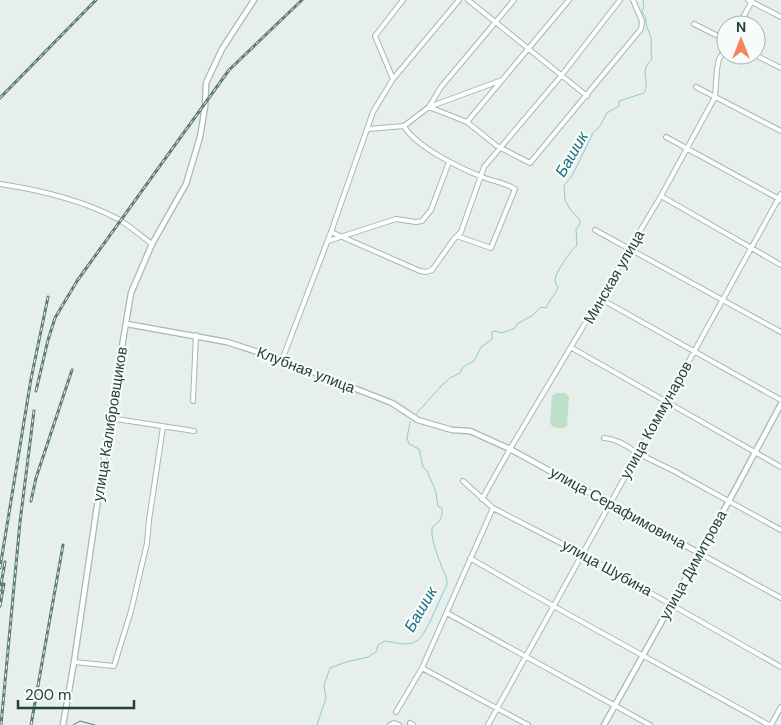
<svg xmlns="http://www.w3.org/2000/svg" width="781" height="725" font-family="'DM Sans',sans-serif">
	<rect width="100%" height="100%" fill="#e6efeb"/>
	<!-- green -->
	<path fill="#bfe0c8" d="M556 393H565L569 397 567 426C563 430 552 429 550 423L552 396Z"/>
	<g fill="none" stroke-linecap="round" stroke-linejoin="round">
		<!-- stream -->
		<path stroke="#8ec9d4" stroke-width="1" d="M416 414 441 386 450 378 460 373 463 367 474 361 481 347 492 339V332L495 331 502 333 515 328 517 324 533 315 541 307 546 308C549 300 555 295 558 288 557 286 555 282 555 280 555 273 571 250 577 245L576 229 580 224V220L570 209 565 200 564 186 573 174 593 133 600 126 607 113 619 106V101L644 93C651 80 638 72 652 59 650 52 652 45 651 38 649 30 645 26 646 18L642 12 644 6 643 0
			M317 725 326 698 324 685 330 668 346 662 368 657 376 652 378 645 385 641C394 642 408 647 417 641 427 634 440 597 447 585 447 574 443 572 440 562 436 552 431 538 432 527 440 522 443 517 442 508L438 506 436 492 427 471 423 467 419 449 409 444 407 438 410 422"/>
		<!-- minor casing -->
		<g stroke="#a8b8b2" stroke-width="6">
			<path id="minor" d="M468 0 587 96
				M748 0 781 17
				M694 24 726 40
				M739 25 752 1
				M755 55 781 68
				M393 79 375 36 403 0
				M696 87 781 131
				M429 107 467 122 497 146 530 163 641 29 642 21 633 0
				M429 107 502 80
				M467 122 569 0
				M404 126C416 147 460 168 482 177 492 181 506 183 515 189L491 248 457 236
				M368 129 404 126 429 107 441 87 514 0
				M666 137 781 200
				M0 184C40 190 82 200 118 219 130 226 141 236 152 244
				M661 196 781 265
				M595 230 781 332
				M331 232 420 271 426 272 432 270 454 239 461 232 484 167 561 76 620 0
				M328 241 396 219 416 222 422 221 431 210 449 162
				M601 299 781 400
				M572 348 781 467
				M282 360 331 232 373 112 393 79 459 0
				M193 401 196 335
				M110 418 194 431
				M604 438C616 439 628 446 637 453L674 471 781 530
				M463 481 493 508 582 554 781 667
				M482 499 510 449 661 196 715 97 717 69 719 59 726 48
				M699 553 781 598
				M470 558C568 616 669 669 769 725
				M447 613 650 725
				M74 662 114 666 131 611 147 543 149 520 163 427
				M422 668 528 725
				M396 712 422 668 493 508
				M410 723 413 725
				M390 725 394 723 399 725
				M488 725 781 194
				M771 725 781 707"/>
		</g>
		<!-- tertiary casing -->
		<g stroke="#a8b8b2" stroke-width="7">
			<path id="tertiary" d="M127 324 227 342 282 360 392 403 418 420 452 430 470 431 510 449 699 553
				M63 725 74 662 110 418 131 293 152 244 186 184 200 137 205 107 206 83 222 49 254 0
				M604 725 729 501 781 404"/>
		</g>
		<!-- minor -->
		<use href="#minor" stroke="#fff" stroke-width="4"/>
		<!-- tertiary -->
		<use href="#tertiary" stroke="#fff" stroke-width="4.5"/>
		<!-- tram -->
		<path stroke="#5f7d75" stroke-width="1" d="M73 725 80 721 95 725"/>
		<!-- rail casing -->
		<g stroke="#5f7d75" stroke-width="3">
			<path id="rail" d="M0 98 96 0
				M36 391 48 340 55 318 77 281 229 70 302 0
				M31 501 36 478 72 370
				M0 568 31 379 48 297
				M0 590 5 562
				M0 606 4 584
				M1 725 20 522 34 411
				M31 725 63 545"/>
		</g>
		<!-- rail -->
		<use href="#rail" stroke="#f7fbf9" stroke-width="1" stroke-dasharray="4" stroke-linecap="butt"/>
	</g>
	<g text-anchor="middle" stroke-width="4.5" stroke-linejoin="round" paint-order="stroke">
		<!-- street labels -->
		<g font-size="15" fill="#24423a" stroke="#f7fbf9">
			<text transform="translate(614 277) rotate(-60)" y="5">Минская улица</text>
			<text transform="translate(306 370) rotate(21)" y="5">Клубная улица</text>
			<text transform="translate(656 420) rotate(-61)" y="5">улица Коммунаров</text>
			<text transform="translate(110 424) rotate(-81)" y="5">улица Калибровщиков</text>
			<text transform="translate(618 508) rotate(29)" y="5">улица Серафимовича</text>
			<text transform="translate(693 565) rotate(-61)" y="5">улица Димитрова</text>
			<text transform="translate(607 568) rotate(29)" y="5">улица Шубина</text>
		</g>
		<!-- water labels -->
		<g font-size="16" font-style="italic" fill="#1c6f80" stroke="#f7fbf9">
			<text transform="translate(571 154) rotate(-60)" y="6">Башик</text>
			<text transform="translate(420 609) rotate(-60)" y="6">Башик</text>
		</g>
	</g>
	<!-- north arrow -->
	<g transform="translate(741 40)"><circle r="24" fill="#f7fbf9" stroke="#a3b1ad"/>
	<path d="M0-4L9 19L0 12L-9 19Z" fill="#f4845f"/>
	<text y="-8" font-size="14" font-weight="bold" text-anchor="middle" fill="#24423a">N</text>
	</g>
	<!-- scale -->
	<path d="M18 700v8h116v-8" fill="none" stroke="#24423a" stroke-width="2.5"/>
	<text x="25" y="700" font-size="15" fill="#24423a" stroke="#f7fbf9" stroke-width="4" paint-order="stroke">200 m</text>
</svg>
